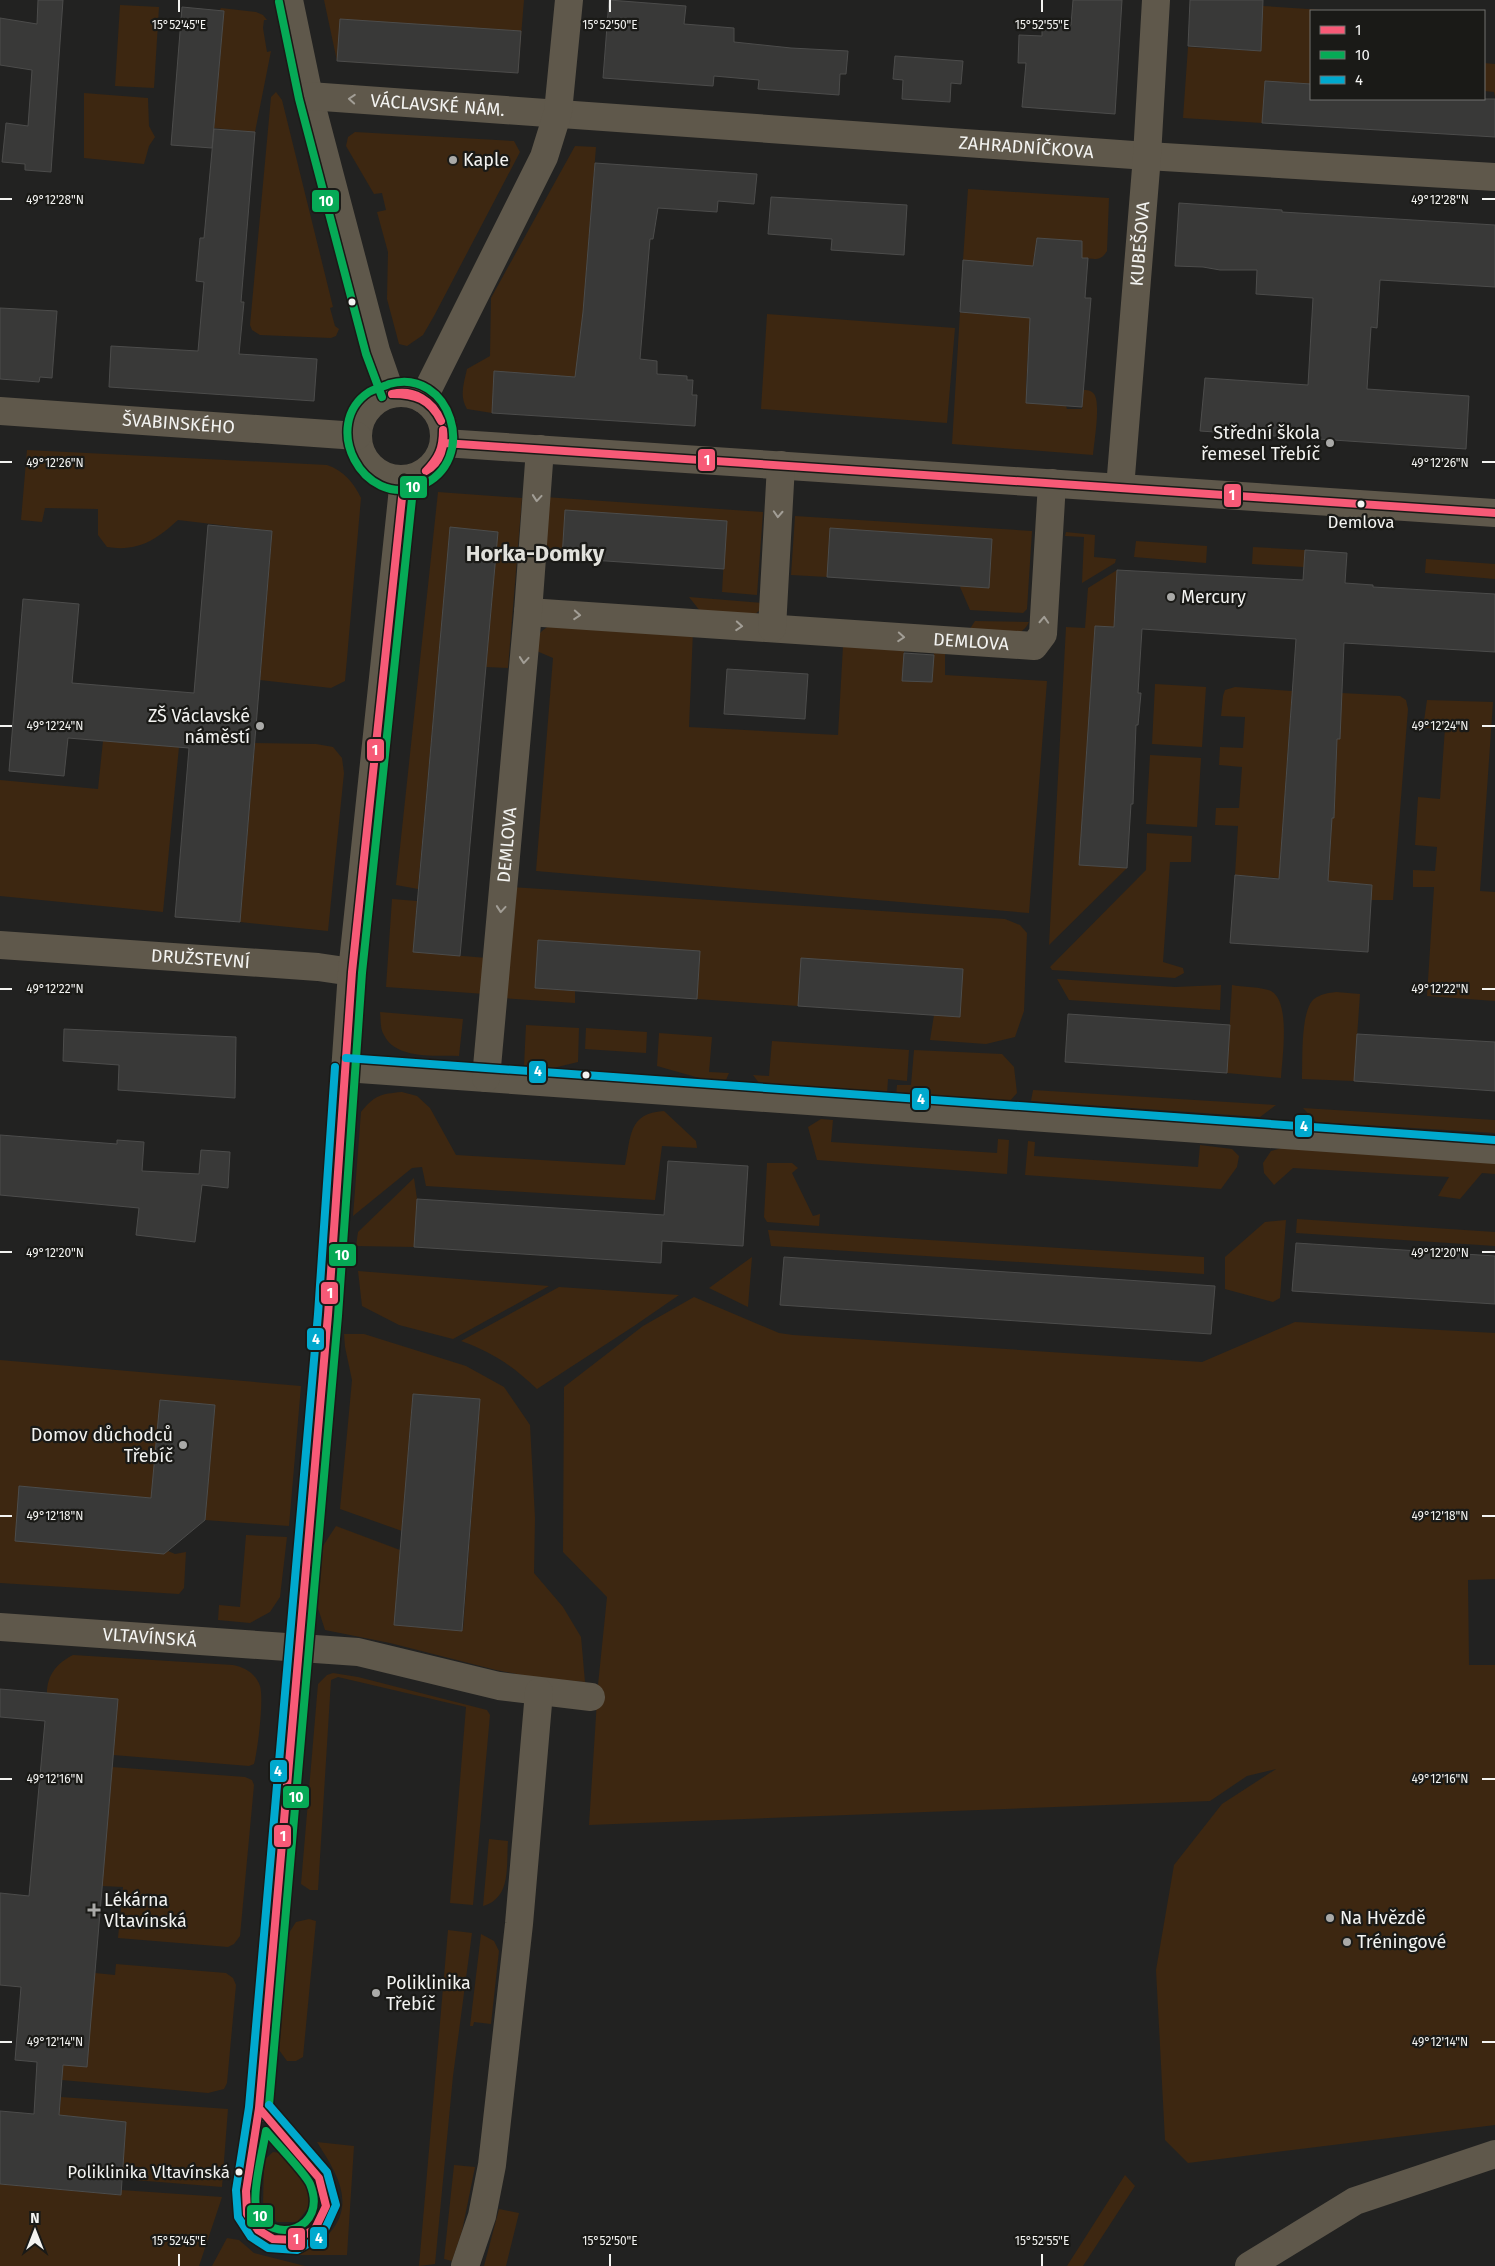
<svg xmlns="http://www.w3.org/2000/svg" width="1495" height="2266" font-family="'Fira Sans',sans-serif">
	<rect width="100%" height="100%" fill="#222221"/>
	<!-- green -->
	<path fill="#3d2711" d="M324 0H524L518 73 337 61Z
		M120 5 159 7 154 88 115 86Z
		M1263 6 1338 11H1311V84L1265 81 1262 123 1183 118 1188 47 1261 51Z
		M221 8 256 12 263 15 267 20H264L263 28 267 52 271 51 255 132 214 128 224 11 220 10Z
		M1484 63 1495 64V97L1494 92 1484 91Z
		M276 92 282 100 333 307 330 308 335 326 339 329 336 336 331 338 260 335 252 330 250 325 271 97Z
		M84 93 148 98 149 126 155 137 149 146 144 164 84 158Z
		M355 132 514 141 520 152 434 316 423 335 407 346 399 344 387 299 388 252 377 212 386 210 382 193 374 194 346 146 348 137Z
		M575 146 596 147 583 312 575 377 494 371 492 413 467 409C459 396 464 383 467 369L490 356 491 298Z
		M968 189 1109 198 1107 251C1100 263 1093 258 1082 258V241L1037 238 1036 255H1034L1026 387V403L1066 406 1067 409H1082L1083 390C1087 390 1091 390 1094 394 1101 403 1094 442 1093 455L952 444 960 312 1006 316 1009 291 963 260Z
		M767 314 955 328 947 423 761 409Z
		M27 450 327 465C343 470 354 483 361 498L345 681 331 688 260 680 272 531 178 520C156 540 138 552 107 547L98 535V509L45 508 42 522 21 520Z
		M438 492 522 498 508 668 486 667 498 532 450 527 418 889 396 885Z
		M545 497 763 512 757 595 722 592 726 521 565 510 562 558 540 557Z
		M795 516 1032 531 1027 609 1023 613 970 610 960 587 992 539 831 528 827 577 791 575Z
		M1066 532 1095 535 1094 557 1116 559 1115 563 1082 583 1084 537 1065 536Z
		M1136 541 1207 546 1206 563 1134 557Z
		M1253 547 1305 550 1304 567 1252 564Z
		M1426 559 1495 564V579L1425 573Z
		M1117 570 1114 627 1095 626 1079 865 1127 868 1049 945 1066 627 1085 628 1088 588Z
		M689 597 763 603 760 610 754 615 704 616Z
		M975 621 1029 622C1019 644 986 636 966 635Z
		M554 623 693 631 689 727 838 735 843 646 904 651 902 681 932 682 934 653 945 654V675L1047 681 1029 913 536 871 553 658 532 649C535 635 542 630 554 623Z
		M1155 684 1206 687 1202 747 1152 744Z
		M1235 687 1292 691 1279 878 1235 875 1238 826 1215 825 1216 808H1239L1242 767 1219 765 1220 747 1243 748 1245 717 1221 716 1223 696 1225 690Z
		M1341 693 1400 696 1406 700 1408 709 1393 900H1371L1372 885 1328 881 1332 818H1334L1337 739 1340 738Z
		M1427 700 1493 702 1480 891 1495 892V1001L1427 996 1434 887H1413V870L1435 871 1437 847 1415 845 1418 797 1440 799 1445 728H1423Z
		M103 741 179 747 163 912 0 896V780L98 789Z
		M255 743 316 744 333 747 342 758 344 773 328 931 240 922Z
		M1150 755 1201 758 1197 827 1146 824Z
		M1147 833 1192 836 1191 862H1170L1163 962 1183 968 1184 973 1175 978 1052 970 1050 967 1146 870Z
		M511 887 1005 919 1020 925 1027 933 1024 1011 1015 1037 986 1044 930 1040 934 1015 962 969 801 958 798 1006 697 999 700 952 538 940 535 988 575 991V1003L502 998Z
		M392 899 417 901 413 952 488 958 485 994 386 987Z
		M1057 979 1175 987 1221 985 1220 1010 1069 1000Z
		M1232 985C1241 987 1263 987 1271 991 1291 1002 1282 1058 1281 1078L1227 1073Z
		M1336 992 1360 994 1354 1081 1302 1079C1303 1061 1300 1011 1314 999 1321 994 1328 993 1336 992Z
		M380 1012 463 1019 459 1056C436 1055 396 1060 384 1035 380 1029 381 1019 380 1012Z
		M526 1025 579 1028 578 1062 549 1069 524 1066Z
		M586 1028 647 1032 646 1053 585 1049Z
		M659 1033 712 1037 709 1072 729 1073 726 1080 717 1083 657 1066Z
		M772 1041 909 1050 907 1081 888 1079 887 1095 769 1087 759 1083 753 1075 769 1076Z
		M914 1050 1002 1054 1014 1067 1017 1093 1008 1103 896 1096 897 1085H911Z
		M1033 1090 1276 1105 1260 1117 1031 1101Z
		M402 1092 417 1096 430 1108 456 1155 625 1165C631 1137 628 1113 664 1111L696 1141 697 1148 662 1146 655 1200 426 1186 422 1167 412 1168 353 1216 361 1112C375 1095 380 1094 402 1092Z
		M1303 1108 1495 1120V1133L1316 1122Z
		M821 1119 833 1120 831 1142 997 1153 998 1139 1009 1140 1007 1174 817 1160 808 1127Z
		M1028 1141 1035 1142 1034 1156 1198 1167 1200 1145 1232 1149 1239 1156 1237 1167 1221 1189 1025 1175Z
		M1282 1148 1495 1163V1174L1482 1173 1460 1199 1438 1196 1449 1177 1293 1168 1274 1185 1264 1173 1263 1163 1271 1151Z
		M767 1163H792L798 1168 792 1173 813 1216 820 1214 819 1226 767 1222 764 1217Z
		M414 1178 417 1199 414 1247 356 1246 358 1232Z
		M1297 1219 1495 1232V1246L1296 1233Z
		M1286 1220 1280 1298 1273 1302 1225 1289V1257L1265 1222Z
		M768 1230 1204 1257V1274L771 1246Z
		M752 1257 748 1307 709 1288Z
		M358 1271 549 1286 453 1339 399 1325 362 1306Z
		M559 1287 679 1295 634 1326 537 1389C513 1366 492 1352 461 1341Z
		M694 1297 779 1333 793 1335 1202 1362 1295 1322 1495 1333V1579L1468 1580 1469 1665H1495V2125L1188 2163 1165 2140 1156 1970 1174 1865 1222 1804 1276 1769 1247 1776 1210 1801 589 1825 598 1685 607 1597 563 1552 564 1387 643 1326Z
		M344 1334H364L466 1366 504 1387 530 1425 535 1518 534 1573 563 1607 581 1637 585 1682 532 1677 496 1670 390 1643 325 1630 316 1602 321 1549 336 1526 400 1550 395 1625 463 1630 480 1399 413 1394 402 1531 340 1509 352 1380 345 1347Z
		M0 1360 301 1386 289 1526 205 1520 215 1405 160 1400 151 1498 20 1486 15 1541 164 1554 168 1551 175 1554 186 1552 184 1588 179 1594 0 1583Z
		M246 1535 287 1537 280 1597 270 1612 250 1623 218 1620 219 1605 240 1607Z
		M73 1655 233 1665C245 1667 256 1674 260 1686 264 1698 258 1750 254 1764L249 1766 113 1755 47 1693C47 1675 57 1663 73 1655Z
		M333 1673 358 1677 487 1710 490 1715 473 1905 450 1903 466 1707 338 1677 331 1680 318 1890H310L301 1884 318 1684 327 1675Z
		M112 1767 245 1777 252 1780 254 1785 240 1936 234 1944 228 1947 118 1938 123 1887 102 1886Z
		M489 1839 508 1841C506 1865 512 1898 483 1906Z
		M309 1919 316 1921 303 2057 296 2061H287L279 2050 287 1936 296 1922Z
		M448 1930 472 1933 453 2076 435 2264 419 2266Z
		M481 1934 494 1941 499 1951 491 2024 474 2022 473 2026H470Z
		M116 1964 226 1973 233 1978 236 1985 227 2083 224 2089 208 2093 62 2080 63 2065 95 1973 115 1975Z
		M61 2097 228 2109 222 2187 122 2179 126 2122 59 2115Z
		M317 2142 354 2146 347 2255H298C306 2250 317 2246 324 2239 359 2206 337 2174 317 2142Z
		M273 2152 283 2153 307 2184 310 2206 297 2222H277L263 2205 264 2160Z
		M454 2165 475 2167 462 2231 452 2261 444 2259Z
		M1125 2175 1135 2186 1083 2266H1067Z
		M0 2184 120 2195 121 2190 222 2197 199 2266H0Z
		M499 2209 519 2213 506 2266H484Z
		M227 2238 239 2240 254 2253 305 2266H212Z"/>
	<!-- building -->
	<path fill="#393938" stroke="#4c4c4b" d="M38 0H63L51 172 25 170V164L2 162 6 123 28 126 32 70 0 65V18L37 24Z
		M609 0 686 6 684 24 734 28V42L791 48 848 51 846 74H840L839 95 758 89 759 80 714 76 713 86 603 78Z
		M1073 0H1122L1115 114 1022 107 1026 63H1018L1019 35 1042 36V23L1071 25Z
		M1190 0H1263L1261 51 1188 46Z
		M182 7 224 11 212 148 171 145Z
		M340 19 521 31 518 73 337 61Z
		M895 56 963 61 961 84 951 83 950 102 902 99 903 80 893 79Z
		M1265 81 1311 84V99H1495V137L1262 123Z
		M214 129 255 132 241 302H244L239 354 317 359 314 401 109 387 111 346 198 351 204 282 196 281 200 238H204Z
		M595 163 757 174 754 204 718 201 717 212 658 208 653 239H650L640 359 657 361V374L687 376V380H693L692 395H697L695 426 492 413 494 371 575 377 583 312Z
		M771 197 907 205 904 255 831 250 832 239 768 234Z
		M1179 203 1282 210V212L1495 225V287L1380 280 1377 328 1371 327 1367 389 1469 396 1466 449 1200 431 1205 378 1308 385 1313 298 1256 294 1257 270H1220L1203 267 1175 266Z
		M1037 238 1082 241V258H1088L1085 298H1091L1082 407 1026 403 1030 318 960 312 963 260 1033 266Z
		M0 308 57 311 52 378 40 377 39 382 0 379Z
		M565 510 727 521 724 569 562 558Z
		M208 525 272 531 240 922 175 917 189 748 68 738 64 776 9 771 23 599 79 604 72 683 194 693Z
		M450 527 498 532 460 956 413 952Z
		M830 528 992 539 989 588 827 577Z
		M1305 550 1347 553 1345 583 1373 585V587L1495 594V652L1344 643 1340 739H1337L1334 818H1332L1328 881 1372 885 1368 952 1230 943 1235 875 1279 879 1296 639 1142 629 1138 693H1141L1138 725H1136L1133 804H1131L1127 868 1079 865 1095 626 1114 627 1117 570 1303 580Z
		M904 653 934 655 932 682 902 681Z
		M727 669 808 674 805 719 724 714Z
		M538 940 700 951 697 999 535 988Z
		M801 958 963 969 960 1017 798 1006Z
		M1068 1014 1230 1025 1227 1073 1065 1062Z
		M64 1029 236 1037 235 1098 118 1090 119 1065 63 1061Z
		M1357 1034 1495 1042V1091L1354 1081Z
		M0 1135 117 1144V1140L144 1142 142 1171 199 1174 201 1150 230 1152 228 1188 202 1185 195 1242 136 1235 139 1208 0 1195Z
		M668 1161 748 1166 743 1246 662 1241 661 1263 414 1247 417 1199 664 1215Z
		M1296 1243 1495 1256V1304L1292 1291Z
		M784 1257 1215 1286 1211 1334 780 1305Z
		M413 1394 480 1399 462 1631 394 1625Z
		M160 1400 215 1405 205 1520 164 1554 15 1541 19 1486 151 1498Z
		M0 1689 118 1699 87 2067 63 2065 59 2115 126 2122 121 2195 0 2184V2111L34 2114 37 2062 15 2060 21 1987 0 1985V1893L29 1896 45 1721 0 1717Z"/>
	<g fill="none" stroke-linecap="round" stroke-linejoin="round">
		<!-- minor -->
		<g stroke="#5f584b" stroke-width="28">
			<path d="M289 0 309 96 376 351 391 394"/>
			<path id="s1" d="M309 96 1147 156 1495 177"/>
			<circle cx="401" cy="436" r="43"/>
			<path d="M423 399 544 157 558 112 569 0"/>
			<path id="s2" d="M0 411 357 436"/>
			<path d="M444 443 1495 513"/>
			<path id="s3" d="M1120 488 1147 156 1156 0"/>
			<path id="s4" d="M528 612 1034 646 1043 634 1052 483"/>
			<path d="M772 628 781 465"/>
			<path id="s5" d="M0 945 318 967 352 972"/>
			<path d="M345 1068 1495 1150"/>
			<path id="s6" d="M486 1078 528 612 540 449"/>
			<path id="s7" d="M0 1627 358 1652 499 1686 591 1697"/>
			<path d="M259 2108 328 1315 352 972 404 479"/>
			<path d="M465 2266 482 2216 492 2165 519 1924 539 1692"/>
			<path d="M1249 2266 1355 2201 1495 2154"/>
		</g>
		<!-- bus-1 casing -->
		<g stroke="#1a1a17" stroke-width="11">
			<path id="bus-1" d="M392 394C414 389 433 401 441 421
				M392 394C415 394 430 399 441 421
				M444 443 1495 513
				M426 471C439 458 443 448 443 430
				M426 471C441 463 445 446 443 430
				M259 2108 319 2178 326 2206 315 2229 295 2240 273 2239 258 2230 247 2214 246 2191Z
				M259 2108 328 1315 352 972 404 479"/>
		</g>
		<!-- bus-2 casing -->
		<g stroke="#1a1a17" stroke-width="11">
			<path id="bus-2" d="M279 2 299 99 366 354 382 397
				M387 385C381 387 375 389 369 392 320 424 362 509 420 486 481 461 450 366 389 384
				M269 2105 338 1316 362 973 414 480
				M266 2131C275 2142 305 2173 310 2184 329 2230 271 2246 257 2211 251 2196 263 2149 266 2131Z"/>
		</g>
		<!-- bus-3 casing -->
		<g stroke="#1a1a17" stroke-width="11">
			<path id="bus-3" d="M346 1058 1495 1140
				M269 2105 327 2172 336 2205 322 2236 297 2250 268 2248 251 2237 238 2217 236 2190 249 2107 318 1314 335 1067"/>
		</g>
		<!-- bus-1 -->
		<use href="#bus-1" stroke="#f75a77" stroke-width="8"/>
		<!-- bus-2 -->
		<use href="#bus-2" stroke="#06aa56" stroke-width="8"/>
		<!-- bus-3 -->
		<use href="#bus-3" stroke="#00a9ce" stroke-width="8"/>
	</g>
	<!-- one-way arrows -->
	<defs><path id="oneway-chevron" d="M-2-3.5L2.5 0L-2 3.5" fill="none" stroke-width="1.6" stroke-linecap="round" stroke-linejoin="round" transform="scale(1.25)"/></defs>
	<g stroke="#a29e96">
		<use href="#oneway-chevron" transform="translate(352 99) rotate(-176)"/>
		<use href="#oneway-chevron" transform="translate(537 498) rotate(95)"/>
		<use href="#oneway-chevron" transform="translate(778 514) rotate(93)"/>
		<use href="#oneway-chevron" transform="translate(577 615) rotate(4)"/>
		<use href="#oneway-chevron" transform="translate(1044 620) rotate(-87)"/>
		<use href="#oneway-chevron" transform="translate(739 626) rotate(4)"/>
		<use href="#oneway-chevron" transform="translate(901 637) rotate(4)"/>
		<use href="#oneway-chevron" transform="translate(524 660) rotate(95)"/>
		<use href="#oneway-chevron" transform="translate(501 909) rotate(95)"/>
	</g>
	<!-- ticks -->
	<path fill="none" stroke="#f3f3f1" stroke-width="2" d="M179 0V12M610 0V12M1042 0V12M0 199H12M1482 199H1495M0 462H12M1482 462H1495M0 726H12M1482 726H1495M0 989H12M1482 989H1495M0 1252H12M1482 1252H1495M0 1516H12M1482 1516H1495M0 1779H12M1482 1779H1495M0 2042H12M1482 2042H1495M179 2254V2266M610 2254V2266M1042 2254V2266"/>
	<!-- markers -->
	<g fill="#aaaaa8" stroke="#1a1a17" stroke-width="2">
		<circle cx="453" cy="160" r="5"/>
		<circle cx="1330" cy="443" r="5"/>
		<circle cx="1171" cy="597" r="5"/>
		<circle cx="260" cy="726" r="5"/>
		<circle cx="183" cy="1445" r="5"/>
		<path d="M91.5 1902.5h5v5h5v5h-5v5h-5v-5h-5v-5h5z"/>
		<circle cx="1330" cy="1918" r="5"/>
		<circle cx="1347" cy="1942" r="5"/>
		<circle cx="376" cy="1993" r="5"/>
	</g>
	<g fill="#f3f3f1" stroke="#1a1a17" stroke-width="2">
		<circle cx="352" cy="302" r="4.5"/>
		<circle cx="1361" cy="504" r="4.5"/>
		<circle cx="586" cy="1075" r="4.5"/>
		<circle cx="239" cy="2172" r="4.5"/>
	</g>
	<g text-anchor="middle" stroke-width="4.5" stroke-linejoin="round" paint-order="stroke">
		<!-- bus labels -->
		<g font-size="17" fill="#f3f3f1" stroke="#1a1a17">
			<text x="1361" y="528">Demlova</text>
			<text x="230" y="2178" text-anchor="end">Poliklinika Vltavínská</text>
		</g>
		<!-- street labels -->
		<g font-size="18" fill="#f3f3f1" stroke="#1a1a17">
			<text dy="6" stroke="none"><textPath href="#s1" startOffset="129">VÁCLAVSKÉ NÁM.</textPath></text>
			<text dy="6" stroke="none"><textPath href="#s1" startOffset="719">ZAHRADNÍČKOVA</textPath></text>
			<text dy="6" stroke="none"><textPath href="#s3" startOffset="245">KUBEŠOVA</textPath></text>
			<text dy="6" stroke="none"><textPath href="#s2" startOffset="179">ŠVABINSKÉHO</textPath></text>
			<text dy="6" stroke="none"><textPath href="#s4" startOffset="444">DEMLOVA</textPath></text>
			<text dy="6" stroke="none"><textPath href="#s6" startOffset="234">DEMLOVA</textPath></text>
			<text dy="6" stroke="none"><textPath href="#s5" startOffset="201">DRUŽSTEVNÍ</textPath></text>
			<text dy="6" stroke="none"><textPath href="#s7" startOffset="150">VLTAVÍNSKÁ</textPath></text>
		</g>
		<!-- poi labels -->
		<g font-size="18" fill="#f3f3f1" stroke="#1a1a17" text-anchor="start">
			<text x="463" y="166">Kaple</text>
			<text x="1320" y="439" text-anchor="end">Střední škola<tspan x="1320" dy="21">řemesel Třebíč</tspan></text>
			<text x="1181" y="603">Mercury</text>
			<text x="250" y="722" text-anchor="end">ZŠ Václavské<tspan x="250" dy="21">náměstí</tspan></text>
			<text x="173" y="1441" text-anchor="end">Domov důchodců<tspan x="173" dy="21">Třebíč</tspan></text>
			<text x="104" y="1906">Lékárna<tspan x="104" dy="21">Vltavínská</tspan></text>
			<text x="1340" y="1924">Na Hvězdě</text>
			<text x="1357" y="1948">Tréningové</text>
			<text x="386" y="1989">Poliklinika<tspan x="386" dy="21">Třebíč</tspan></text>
		</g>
		<!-- district labels -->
		<g font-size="22" font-weight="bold" fill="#e1e1dc" stroke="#1a1a17">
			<text x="535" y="561">Horka-Domky</text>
		</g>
	</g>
	<g font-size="12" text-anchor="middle" fill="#f3f3f1" stroke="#1a1a17" stroke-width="4.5" stroke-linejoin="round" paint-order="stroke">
		<text x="179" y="29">15°52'45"E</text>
		<text x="610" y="29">15°52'50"E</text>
		<text x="1042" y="29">15°52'55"E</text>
		<text x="55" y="204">49°12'28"N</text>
		<text x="1440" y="204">49°12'28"N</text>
		<text x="55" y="467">49°12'26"N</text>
		<text x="1440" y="467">49°12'26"N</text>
		<text x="55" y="730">49°12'24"N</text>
		<text x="1440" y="730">49°12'24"N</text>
		<text x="55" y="993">49°12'22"N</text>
		<text x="1440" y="993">49°12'22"N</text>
		<text x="55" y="1257">49°12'20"N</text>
		<text x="1440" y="1257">49°12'20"N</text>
		<text x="55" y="1520">49°12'18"N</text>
		<text x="1440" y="1520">49°12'18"N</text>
		<text x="55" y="1783">49°12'16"N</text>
		<text x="1440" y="1783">49°12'16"N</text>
		<text x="55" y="2046">49°12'14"N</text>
		<text x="1440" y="2046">49°12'14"N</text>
		<text x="179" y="2245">15°52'45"E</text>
		<text x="610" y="2245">15°52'50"E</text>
		<text x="1042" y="2245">15°52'55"E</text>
	</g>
	<g stroke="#1a1a17" stroke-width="2">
		<rect x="311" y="189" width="29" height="24" rx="5" fill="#06aa56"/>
		<rect x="697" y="448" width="19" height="24" rx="5" fill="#f75a77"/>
		<rect x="399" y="475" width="29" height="24" rx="5" fill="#06aa56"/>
		<rect x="1223" y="483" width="19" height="25" rx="5" fill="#f75a77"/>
		<rect x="366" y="738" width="19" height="24" rx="5" fill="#f75a77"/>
		<rect x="528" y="1060" width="19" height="24" rx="5" fill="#00a9ce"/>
		<rect x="911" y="1087" width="19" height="24" rx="5" fill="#00a9ce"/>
		<rect x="1294" y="1114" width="19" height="24" rx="5" fill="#00a9ce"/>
		<rect x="328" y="1243" width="29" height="24" rx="5" fill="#06aa56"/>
		<rect x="320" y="1281" width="19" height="24" rx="5" fill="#f75a77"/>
		<rect x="306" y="1327" width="19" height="24" rx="5" fill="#00a9ce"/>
		<rect x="269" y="1759" width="19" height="24" rx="5" fill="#00a9ce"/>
		<rect x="282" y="1785" width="28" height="24" rx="5" fill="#06aa56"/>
		<rect x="273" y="1824" width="19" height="24" rx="5" fill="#f75a77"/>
		<rect x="246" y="2204" width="28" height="24" rx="5" fill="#06aa56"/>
		<rect x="309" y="2226" width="19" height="24" rx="5" fill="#00a9ce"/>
		<rect x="287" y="2227" width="19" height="24" rx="5" fill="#f75a77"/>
	</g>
	<g font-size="14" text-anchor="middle" font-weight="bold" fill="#fff">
		<text x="326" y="206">10</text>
		<text x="707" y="465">1</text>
		<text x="413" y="492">10</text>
		<text x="1232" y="500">1</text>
		<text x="375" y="755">1</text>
		<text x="538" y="1076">4</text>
		<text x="921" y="1104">4</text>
		<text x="1304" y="1131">4</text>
		<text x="342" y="1260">10</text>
		<text x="330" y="1298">1</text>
		<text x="316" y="1344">4</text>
		<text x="278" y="1776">4</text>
		<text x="296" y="1802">10</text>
		<text x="283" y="1841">1</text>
		<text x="260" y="2221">10</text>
		<text x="319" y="2243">4</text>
		<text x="296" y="2244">1</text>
	</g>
	<!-- legend -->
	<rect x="1310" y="10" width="175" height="90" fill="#1a1a17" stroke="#71716e"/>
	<rect x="1320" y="26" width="25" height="8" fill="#f75a77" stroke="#71716e"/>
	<text x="1355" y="35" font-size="15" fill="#f3f3f1">1</text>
	<rect x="1320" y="51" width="25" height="8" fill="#06aa56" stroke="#71716e"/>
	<text x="1355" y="60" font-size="15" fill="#f3f3f1">10</text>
	<rect x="1320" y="76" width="25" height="8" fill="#00a9ce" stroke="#71716e"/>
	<text x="1355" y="85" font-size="15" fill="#f3f3f1">4</text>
	<!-- north arrow -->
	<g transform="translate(35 2231)" stroke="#1a1a17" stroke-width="4" paint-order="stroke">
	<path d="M0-4L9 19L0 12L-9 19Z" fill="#f3f3f1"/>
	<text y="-8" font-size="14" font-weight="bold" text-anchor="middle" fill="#f3f3f1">N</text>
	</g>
</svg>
